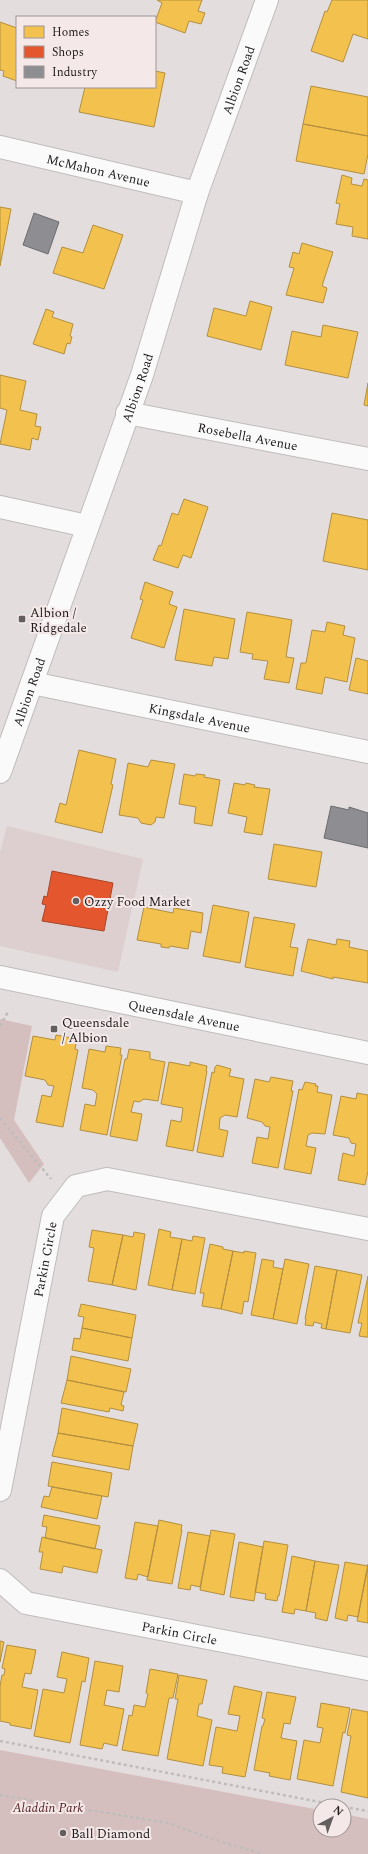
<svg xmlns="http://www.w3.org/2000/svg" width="368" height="1854" font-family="Spectral,serif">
	<rect width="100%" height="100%" fill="#e3dddd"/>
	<!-- built -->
	<path fill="#ddcfcf" d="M7 826 143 859 118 972 0 946V853Z"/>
	<!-- green -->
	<path fill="#d5bfbe" d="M0 1019 32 1026 14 1120 44 1164 29 1183 0 1138Z
		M0 1750 320 1810V1830H344V1814L368 1819V1854H0Z"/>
	<!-- homes -->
	<path fill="#f2c14e" stroke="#b38f3f" d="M157 0H202L198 11 205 13 201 24 189 21 185 33 155 22 162 3Z
		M332 0H368V39L353 34 343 62 311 51 325 11 327 12Z
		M0 22 17 28V81L3 76 4 71 0 70Z
		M155 71 165 73 154 127 79 112 85 87H155Z
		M311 86 368 97V136L303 124Z
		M303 124 368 136V154L364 174 296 161Z
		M342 175 352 178 351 184 362 186 364 179 368 180V239L352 236 353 227 336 224 340 204 336 203Z
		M0 207 11 209 0 266Z
		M93 225 123 235 104 289 53 273 62 247 83 253Z
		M302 243 333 252 322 286 327 288 323 303 286 295 294 268 289 267 293 252 299 254Z
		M250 301 272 307 261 350 207 336 214 308 246 316Z
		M46 309 54 312 52 317 73 324 70 336 72 337 70 344 67 343 64 354 33 344Z
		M323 325 358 332 348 378 285 365 292 331 321 337Z
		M0 375 26 381 20 410 37 414 35 426 41 427 38 440 32 438 30 450 0 444 7 410 0 408Z
		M368 383V406L364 405Z
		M184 499 208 507 191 558 183 555 178 568 153 560 159 545 161 546 172 513 178 515Z
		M332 513 368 520V570L323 561Z
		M145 582 173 592 169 604 177 607 164 648 131 638 143 600 140 599Z
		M184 609 235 619 228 659 214 657 212 666 175 660Z
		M247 612 292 620 286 657 294 658 289 683 264 679 268 661 252 659 253 654 240 652Z
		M327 622 345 626 343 635 355 638 347 682 325 677 322 694 296 689 301 663H306L312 630 325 632Z
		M356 658 368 661V694L349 690Z
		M79 750 116 759 111 784 113 785 102 833 55 822 60 803 66 805Z
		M151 760 175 764 164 818 156 817 155 822 151 825 141 823 138 818 119 815 128 763 148 767Z
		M184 774 195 776 196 774 205 775 204 777 220 780 212 826 194 823 196 807 179 804Z
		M234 783 245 785 246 783 255 785 254 787 270 789 262 835 244 832 247 817 228 813Z
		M274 844 322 852 316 887 268 879Z
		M213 905 249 912 240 963 203 956Z
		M144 907 173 913 174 908 203 913 201 933 191 931 188 949 170 946 169 948 161 947V944L137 940Z
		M254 917 295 924 290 947 298 948 293 976 245 967Z
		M308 939 336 945 337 939 350 941 349 947 368 951V983L333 977V979L301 971Z
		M56 1035 77 1039 75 1049 78 1050 63 1127 36 1122 42 1095 51 1097 54 1086 48 1085 45 1080 25 1076 33 1036 55 1040Z
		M106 1046 121 1048 120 1055H122L107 1135 80 1130 85 1104 95 1106 97 1094 93 1090 82 1088 89 1049 105 1052Z
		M129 1049 150 1052V1059L165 1062 158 1101 144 1099 139 1102 134 1101 131 1112 142 1114 137 1141 110 1136 125 1059H127Z
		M169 1062 190 1066V1062L207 1066 206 1071H207L193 1151 166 1146 171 1120 181 1122 183 1108 161 1104Z
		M217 1065 231 1069 229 1076 244 1079 237 1117 225 1115 220 1118 219 1129 228 1131 223 1157 197 1152 212 1072 214 1073 215 1067Z
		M271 1077 293 1081 291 1091H293L278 1168 252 1163 257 1137 268 1139 270 1127 265 1126 262 1122 247 1118 255 1079 269 1082Z
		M305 1082 316 1084 315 1086H318L317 1092 332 1095 325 1134 312 1133 308 1135 306 1146 316 1148 311 1174 284 1169 299 1089 302 1090Z
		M357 1093 368 1095V1171L365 1185 338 1180 343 1153 354 1156 356 1144 351 1143 349 1138 333 1135 341 1096 356 1099Z
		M159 1229 171 1232 170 1237 182 1239 172 1290 148 1285Z
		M92 1230 123 1235 112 1285 88 1281 94 1248 89 1247Z
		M134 1232 145 1234 136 1290 112 1285 123 1235 133 1237Z
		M193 1236 205 1238 195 1294 172 1290 182 1239 192 1241Z
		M210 1244 223 1247V1249L233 1251 221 1309 202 1306 204 1293H200Z
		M233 1251 244 1253V1251L256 1253 248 1302 244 1301 242 1314 221 1309Z
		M262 1259 274 1261 273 1267 283 1269 273 1319 251 1315Z
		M285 1259 309 1264 297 1324 273 1319Z
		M315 1266 337 1270 326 1329 321 1328 322 1324 314 1322 313 1326 305 1325 306 1319H305Z
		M337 1270 362 1275 350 1333 326 1329Z
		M368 1276V1337H365L359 1336 362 1323H358Z
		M81 1304 136 1315 132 1338 82 1328 84 1317 78 1316Z
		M82 1328 132 1338 128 1361 72 1350 74 1338 80 1339Z
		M71 1356 131 1369 126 1392 67 1380Z
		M67 1380 124 1392 121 1405 124 1406 123 1411 110 1408 109 1412 61 1403Z
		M62 1408 138 1424 133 1446 58 1433Z
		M58 1433 133 1446 129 1470 52 1456Z
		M52 1462 112 1473 108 1497 48 1486Z
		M52 1487 102 1496 97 1519 41 1507 44 1496 49 1497Z
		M44 1515 100 1526 95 1549 45 1538 47 1527 42 1526Z
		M159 1520 182 1525 181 1530H182L172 1584 147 1580Z
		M135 1522 158 1526 148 1577 138 1574 137 1580 125 1578Z
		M211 1530 235 1534 224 1595 200 1590Z
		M188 1532 210 1536 200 1587 191 1585 190 1590 178 1588Z
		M42 1537 102 1550 97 1573 63 1566 62 1573 40 1569 43 1552H39Z
		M264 1541 288 1545 279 1596H278L277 1601 265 1599 266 1594 255 1592Z
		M239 1542 263 1547 254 1601 230 1597Z
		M292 1556 315 1561 306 1611 295 1609 294 1614 282 1612Z
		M315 1561 339 1565 327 1621 315 1618 316 1613 306 1611Z
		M345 1562 368 1566 358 1617 348 1615 347 1621 335 1618Z
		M368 1564V1623L357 1621Z
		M0 1641 4 1642 0 1662Z
		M7 1645 36 1650 31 1674 25 1673 22 1687 38 1690 31 1729 10 1725V1723L0 1721V1686L2 1675H4L5 1669 2 1668Z
		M62 1652 89 1658 85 1682 82 1681 70 1743 34 1736 43 1689 64 1693 67 1679 57 1677Z
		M95 1661 123 1666 119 1692 107 1690 104 1705 124 1709 117 1746 104 1743 102 1749 80 1745Z
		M150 1669 178 1674 173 1698H169L158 1756 122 1750 129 1715 132 1716 134 1705 145 1707 148 1694 146 1693Z
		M179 1675 207 1680 202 1704H199L197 1716 212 1720 203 1766 167 1759 178 1699H175Z
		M234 1686 262 1692 245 1777 222 1773 223 1767 209 1765 216 1727 237 1731 240 1716 228 1714Z
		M267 1692 296 1697 290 1724 284 1723 281 1738 297 1741 290 1780 269 1776 270 1773 254 1770 262 1726H263L265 1719 262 1718Z
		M321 1703 350 1708 345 1733 343 1732 333 1786 297 1779 304 1740 320 1743 323 1728 317 1727Z
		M352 1709 368 1712V1798L341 1792 351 1736 347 1735Z"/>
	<!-- shops -->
	<path fill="#e4572e" stroke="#a94528" d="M52 871 113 883 104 931 42 921 46 905 42 904 44 896 47 897Z"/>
	<!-- industry -->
	<path fill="#8d8d92" stroke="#6c6b6e" d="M34 213 59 222 48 254 23 245Z
		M331 806 349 810V807L368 813V848L324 838Z"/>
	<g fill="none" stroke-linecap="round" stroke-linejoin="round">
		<!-- minor casing -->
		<g stroke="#c0bcbc" stroke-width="24">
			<g id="minor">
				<path id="s1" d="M0 147 197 193"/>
				<path id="s2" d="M127 413 368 459"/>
				<path d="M0 507 87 526"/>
				<path id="s3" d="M32 683 368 752"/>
				<path id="s4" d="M0 977 368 1053"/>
				<path id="s5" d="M0 1490 53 1216 76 1186 107 1179 368 1229"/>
				<path id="s6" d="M0 1580 26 1603 368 1669"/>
			</g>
		</g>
		<!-- tertiary casing -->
		<g stroke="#c0bcbc" stroke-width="24">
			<g id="tertiary">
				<path id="s7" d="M0 772 142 375 197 193 267 0"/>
			</g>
		</g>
		<!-- path -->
		<path stroke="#bebdbc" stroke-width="2.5" stroke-dasharray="3 3" stroke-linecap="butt" d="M0 1026 8 1012
			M0 1118 51 1179
			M0 1741 341 1806
			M0 1795 167 1823 222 1842 263 1854
			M344 1807 368 1811"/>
		<!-- minor -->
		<use href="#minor" stroke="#fbfafa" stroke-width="22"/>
		<!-- tertiary -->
		<use href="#tertiary" stroke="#fbfafa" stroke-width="22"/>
	</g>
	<!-- markers -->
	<g fill="#645f5f" stroke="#f4e8e8" stroke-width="1.5">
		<rect x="18" y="615" width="8" height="8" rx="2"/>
		<circle cx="76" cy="901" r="4"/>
		<rect x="50" y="1025" width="8" height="8" rx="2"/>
		<circle cx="63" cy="1833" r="4"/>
	</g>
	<g text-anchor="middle" stroke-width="4" stroke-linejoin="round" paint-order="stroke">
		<!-- street labels -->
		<g font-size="13" fill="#1f1b1b" stroke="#f4e8e8">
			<text dy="5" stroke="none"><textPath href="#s7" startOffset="732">Albion Road</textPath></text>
			<text dy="5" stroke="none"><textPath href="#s1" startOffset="101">McMahon Avenue</textPath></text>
			<text dy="5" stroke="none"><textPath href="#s7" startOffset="408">Albion Road</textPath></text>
			<text dy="5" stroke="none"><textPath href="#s2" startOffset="123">Rosebella Avenue</textPath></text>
			<text dy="5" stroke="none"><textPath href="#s7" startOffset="85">Albion Road</textPath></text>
			<text dy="5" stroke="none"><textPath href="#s3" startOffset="171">Kingsdale Avenue</textPath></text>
			<text dy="5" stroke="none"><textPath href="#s4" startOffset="188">Queensdale Avenue</textPath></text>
			<text dy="5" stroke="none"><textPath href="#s5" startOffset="235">Parkin Circle</textPath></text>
			<text dy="5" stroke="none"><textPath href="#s6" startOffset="191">Parkin Circle</textPath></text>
		</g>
		<!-- poi labels -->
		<g font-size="13" fill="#1f1b1b" stroke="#f4e8e8" text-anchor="start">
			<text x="30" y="617">Albion /<tspan x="30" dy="15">Ridgedale</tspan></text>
			<text x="84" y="906">Ozzy Food Market</text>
			<text x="62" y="1027">Queensdale<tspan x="62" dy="15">/ Albion</tspan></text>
			<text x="71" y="1838">Ball Diamond</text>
		</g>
		<!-- park labels -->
		<g font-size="13" font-style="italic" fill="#521e20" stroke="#f4e8e8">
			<text x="48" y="1812">Aladdin Park</text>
		</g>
	</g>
	<!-- legend -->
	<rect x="16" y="16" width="140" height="72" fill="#f4e8e8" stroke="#9f9696"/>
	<rect x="24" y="26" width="20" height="12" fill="#f2c14e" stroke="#9f9696"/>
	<text x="52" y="36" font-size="12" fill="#1f1b1b">Homes</text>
	<rect x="24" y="46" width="20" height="12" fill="#e4572e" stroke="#9f9696"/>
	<text x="52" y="56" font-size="12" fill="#1f1b1b">Shops</text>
	<rect x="24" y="66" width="20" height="12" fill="#8d8d92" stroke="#9f9696"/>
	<text x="52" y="76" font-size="12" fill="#1f1b1b">Industry</text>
	<!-- north arrow -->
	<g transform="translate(332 1818) rotate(41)"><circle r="19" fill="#f4e8e8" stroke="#9f9696"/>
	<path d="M0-3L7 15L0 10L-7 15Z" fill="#645f5f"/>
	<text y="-6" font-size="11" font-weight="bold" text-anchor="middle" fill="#1f1b1b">N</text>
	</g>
</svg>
